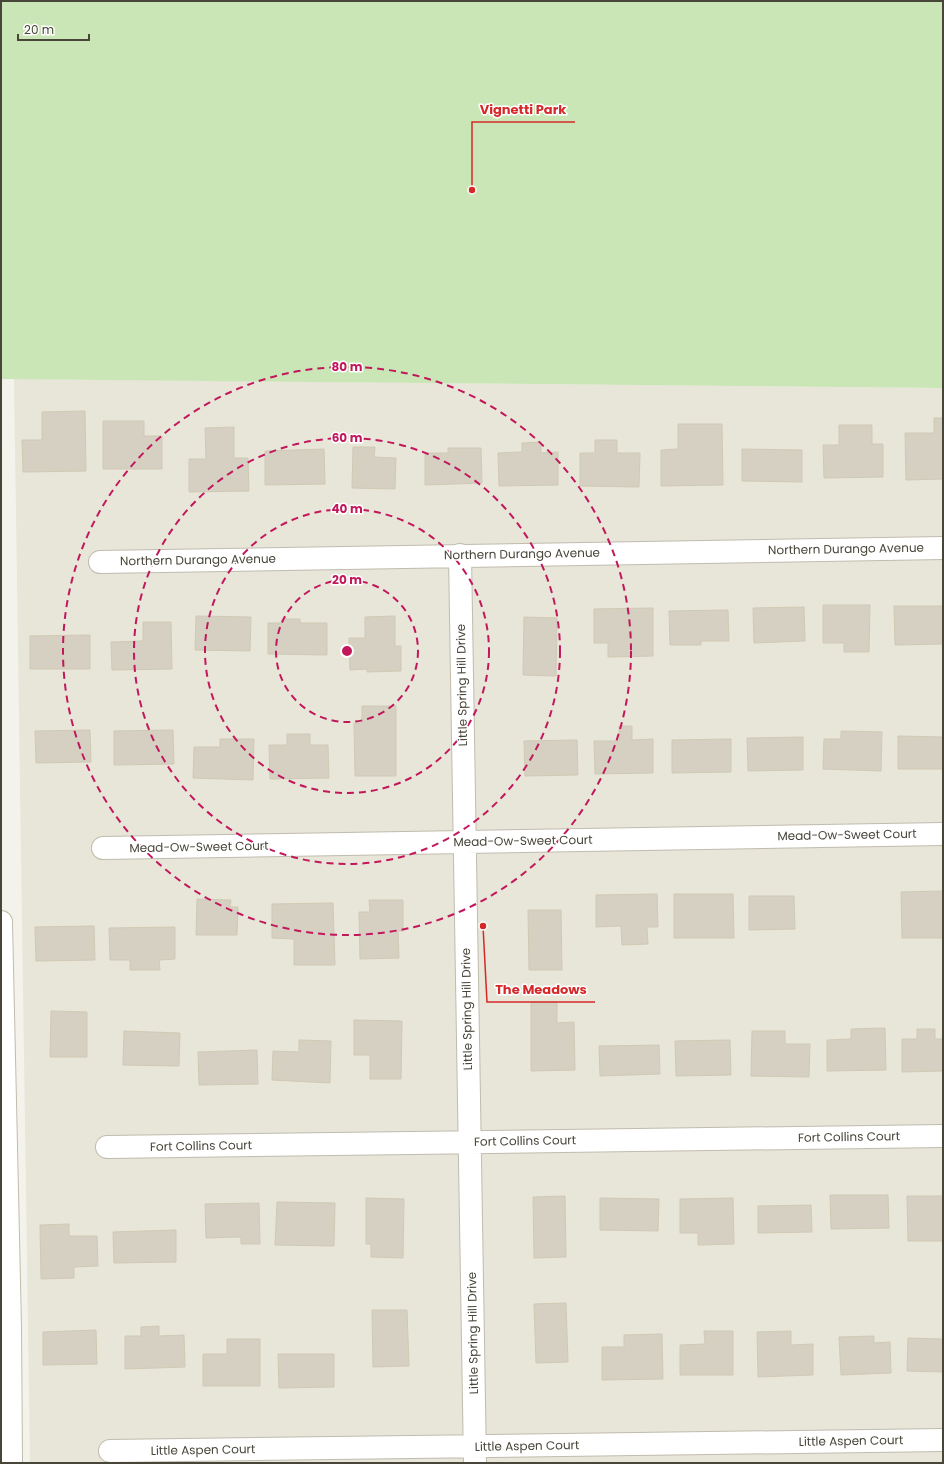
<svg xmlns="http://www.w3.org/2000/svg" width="944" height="1464" font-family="Poppins,sans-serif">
	<rect width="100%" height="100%" fill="#f4f3eb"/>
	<!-- residential -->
	<path fill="#e8e5d9" d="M14 379 943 388V1463H30Z"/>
	<!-- green -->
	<path fill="#cae6b7" d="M1 1H943V388L1 379Z"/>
	<!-- building -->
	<path fill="#d5d0c1" stroke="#d0c9b5" d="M85 411 86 471 23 472 22 440H42V412Z
		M934 418H943V479L906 480 905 433H934Z
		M103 421H144V436H162V469H103Z
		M678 424H722L723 485 661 486V450L678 449Z
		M839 425H872V444H883V477L824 478 823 445H839Z
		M234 427V458H248L249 491 189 492V459H206L205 428Z
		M595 440H617V453H640L639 487 580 486V453H595Z
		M541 442V453L558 452V485L499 486 498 453 522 452V443Z
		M353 447H375L374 457 396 458 395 489 352 488Z
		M448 448H481L482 483 425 485V453H448Z
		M324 449 325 484 265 485V451Z
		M742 449 802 450V482L742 481Z
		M823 605H870L869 652H844V643H823Z
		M894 606H943V644L895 645Z
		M804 607 805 641 754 643 753 608Z
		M653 608V656L608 657V643H594V609Z
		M728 610 729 641H701V645H670L669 611Z
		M196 616 251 617 250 651 195 650Z
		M395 616V646H401V671L367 672V669L350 670 349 638H365V617Z
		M524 617 557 618 556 676 523 675Z
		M282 619H300V623H327V655L268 654V623H282Z
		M143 622H171L172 669 112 670 111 642 143 641Z
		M90 635V669H30V636Z
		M362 706H396V776H355L354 723H362Z
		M619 726H632V740L653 739V773L595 774 594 741H619Z
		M90 730 91 762 36 763 35 731Z
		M173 730 174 764 114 765V731Z
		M841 731 882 732 881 771 823 769 824 739H841Z
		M287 734H310V745H328L329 778 270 779 269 745H287Z
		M898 736 943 737V769H898Z
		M803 737V770L748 771 747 738Z
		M220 739H254L253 780 193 778 194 747H220Z
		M731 739V772L672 773V740Z
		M577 740 578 775 525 776 524 741Z
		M943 891V938H902L901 892Z
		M657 894 658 927H647L648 944 622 945 621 926 596 927V895Z
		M674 894H733L734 938H674Z
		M749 896H794L795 929 749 930Z
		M197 899 231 900 230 907H238L237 935H196Z
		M369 900H403V931H398L399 958 360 959 359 912H370Z
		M333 903 335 965H294V939L272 938V904Z
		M528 910H561L562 970H529Z
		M94 926 95 960 36 961 35 927Z
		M175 927V959L159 960 160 970H130V960H110L109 928Z
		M531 1002H557V1023L574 1022 575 1070 531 1071Z
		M51 1011 87 1012V1057H50Z
		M354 1020 402 1021 401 1079H370V1055H354Z
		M885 1028 886 1070 827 1071V1040L851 1039V1029Z
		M917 1029H935V1039H943V1071L902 1072V1039H917Z
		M124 1031 180 1033 179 1066 123 1065Z
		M752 1031H785V1044H810L809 1077 751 1076Z
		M299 1040 331 1041 330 1083 272 1080 273 1051 299 1052Z
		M730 1040 731 1075 676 1076 675 1041Z
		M659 1045 660 1074 600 1076 599 1046Z
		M257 1050 258 1084 199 1085 198 1052Z
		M830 1195H888L889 1228 831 1229Z
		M565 1196 566 1257 534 1258 533 1197Z
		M907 1196H943V1241H908Z
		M366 1198 404 1199 403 1258 371 1257V1244H366Z
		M600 1198 659 1199 658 1231 600 1230Z
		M733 1198 734 1244 698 1245V1233H680V1199Z
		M277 1202 335 1203 334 1246 275 1245Z
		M259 1203 260 1244H241V1237L206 1238 205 1204Z
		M811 1205 812 1232 758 1233V1206Z
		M69 1224V1236H97L98 1266 74 1267V1278L41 1279 40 1225Z
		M176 1230V1262L114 1263 113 1232Z
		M566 1303 568 1362 536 1363 534 1304Z
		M372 1310H407L409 1366 373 1367Z
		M159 1326V1336L184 1335 185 1367 125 1369V1336H141V1327Z
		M96 1330 97 1364 43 1365V1332Z
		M704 1331H733V1375H680V1345L705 1344Z
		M791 1331V1345L813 1344V1375L758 1377 757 1332Z
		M662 1334 663 1379 602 1380V1347H624V1335Z
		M874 1336V1343L890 1342 891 1373 841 1375 839 1337Z
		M908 1338 943 1339V1372L907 1371Z
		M227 1339H260V1386H203V1354H227Z
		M278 1354H334V1387L279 1388Z"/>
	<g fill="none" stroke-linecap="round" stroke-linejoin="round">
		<!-- minor casing -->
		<g stroke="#c0bcae" stroke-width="24">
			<path id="minor" d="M460 555 475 1463
				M100 562 943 548
				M103 848 943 834
				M1 922 10 1327 11 1463
				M107 1147 943 1136
				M110 1451 943 1440"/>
		</g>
		<!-- minor -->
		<use href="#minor" stroke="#fff" stroke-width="22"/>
	</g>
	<!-- distance rings -->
	<g fill="none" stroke="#c2185b" stroke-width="2" stroke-dasharray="7 5">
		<circle cx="347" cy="651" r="71"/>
		<circle cx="347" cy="651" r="142"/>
		<circle cx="347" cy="651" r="213"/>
		<circle cx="347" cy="651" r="284"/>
	</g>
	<g text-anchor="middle" stroke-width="3" stroke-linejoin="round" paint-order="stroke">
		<!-- street labels -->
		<g font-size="12" fill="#484539" stroke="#fff">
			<text transform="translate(846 549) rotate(-1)" y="4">Northern Durango Avenue</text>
			<text transform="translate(522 554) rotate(-1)" y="4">Northern Durango Avenue</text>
			<text transform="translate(198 560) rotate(-1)" y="4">Northern Durango Avenue</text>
			<text transform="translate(462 685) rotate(-91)" y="4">Little Spring Hill Drive</text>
			<text transform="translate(847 835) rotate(-1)" y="4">Mead-Ow-Sweet Court</text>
			<text transform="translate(523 841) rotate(-1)" y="4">Mead-Ow-Sweet Court</text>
			<text transform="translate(199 847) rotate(-1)" y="4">Mead-Ow-Sweet Court</text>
			<text transform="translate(467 1009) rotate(-91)" y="4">Little Spring Hill Drive</text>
			<text transform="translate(849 1137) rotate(-1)" y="4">Fort Collins Court</text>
			<text transform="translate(525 1141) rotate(-1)" y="4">Fort Collins Court</text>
			<text transform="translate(201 1146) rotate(-1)" y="4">Fort Collins Court</text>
			<text transform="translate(473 1333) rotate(-91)" y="4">Little Spring Hill Drive</text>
			<text transform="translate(851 1441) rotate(-1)" y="4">Little Aspen Court</text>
			<text transform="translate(527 1446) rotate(-1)" y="4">Little Aspen Court</text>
			<text transform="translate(203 1450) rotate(-1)" y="4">Little Aspen Court</text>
		</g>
	</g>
	<circle cx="347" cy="651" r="6" fill="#c2185b" stroke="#fff" stroke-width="2"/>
	<g font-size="12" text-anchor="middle" font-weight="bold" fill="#c2185b" stroke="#fff" stroke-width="3" stroke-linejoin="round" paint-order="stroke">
		<text x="347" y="371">80 m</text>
		<text x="347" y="442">60 m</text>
		<text x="347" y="513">40 m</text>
		<text x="347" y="584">20 m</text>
	</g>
	<!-- callouts -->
	<path fill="none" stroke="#d62828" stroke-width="1.5" d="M472 190L472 122H575M483 926L487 1002H595"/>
	<g fill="#d62828" stroke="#fff" stroke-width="1.5">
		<circle cx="472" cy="190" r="4"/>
		<circle cx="483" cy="926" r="4"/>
	</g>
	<g font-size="13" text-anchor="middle" font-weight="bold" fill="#d62828" stroke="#fff" stroke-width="3" stroke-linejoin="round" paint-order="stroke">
		<text x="523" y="114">Vignetti Park</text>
		<text x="541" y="994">The Meadows</text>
	</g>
	<!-- border -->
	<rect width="944" height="1464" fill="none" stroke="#484539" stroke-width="4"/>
	<!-- scale -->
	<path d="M18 34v6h71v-6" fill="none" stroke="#484539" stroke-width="2"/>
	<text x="24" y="34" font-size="12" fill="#484539" stroke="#ffffff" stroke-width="3" paint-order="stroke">20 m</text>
</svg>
